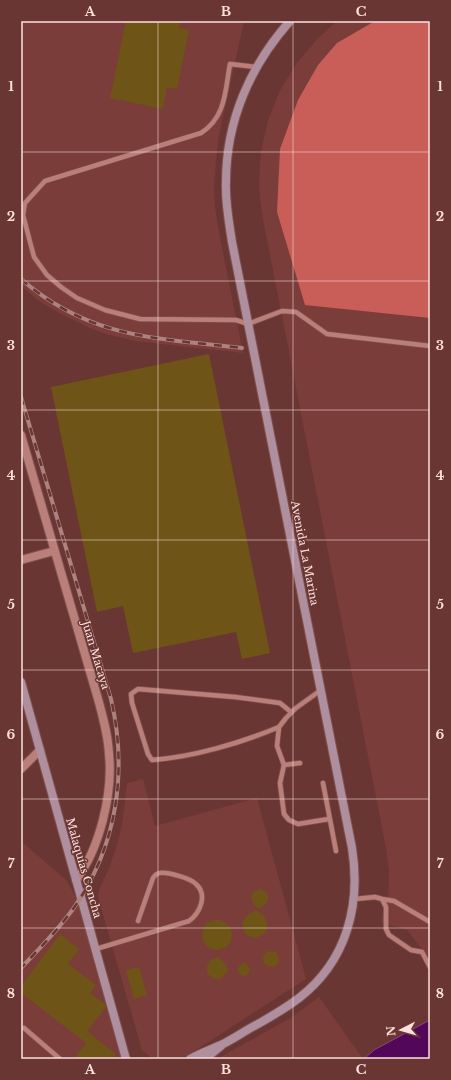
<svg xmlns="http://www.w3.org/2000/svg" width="451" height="1080" font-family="'Libre Baskerville',serif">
	<rect width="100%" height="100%" fill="#6a3633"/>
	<!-- built -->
	<path fill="#7a3d3a" d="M21 21H244L219 135 216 161 214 187 215 207 220 238 243 353 135 341 106 334 90 328 57 312 39 301 21 286Z
		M337 21H430V959L407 930 381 922 388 896 389 884V872L386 848 262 214 260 198 259 183 261 151 268 120 274 105 280 91 296 64 317 39Z
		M143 779 155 826 257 798 306 979 182 1059H153L142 1050 98 897 99 890 109 868 116 848 122 825 127 784 128 783Z
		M21 841 67 881 82 908 121 1049 122 1059H21Z
		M319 997 363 1059H217L292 1017Z"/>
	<!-- forest -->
	<path fill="#c95d58" d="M375 21H430V318L305 305 277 212 280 149 298 100 318 65 337 43Z"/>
	<!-- water -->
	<path fill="#520758" stroke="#854880" d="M430 1020V1059H364L374 1050Z"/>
	<!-- building -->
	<path fill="#6e5416" d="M126 21H181L179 28 189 30 177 89 167 87 163 109 110 98Z
		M209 354 270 653 242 659 236 632 133 653 123 606 97 612 51 387Z
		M261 889 268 894V900L265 905 258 909 253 903 251 897 253 892Z
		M256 910 264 916 268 924 265 933 256 938 247 935 244 932 242 923 247 915Z
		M202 935a15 15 0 1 1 30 0a15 15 0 1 1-30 0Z
		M60 934 79 949 68 964 96 985 90 993 105 1004 106 1007 87 1031 116 1054 112 1059H74L86 1043 21 993V986Z
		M263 959a8 8 0 1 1 16 0a8 8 0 1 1-16 0Z
		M218 957 224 962 228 970 222 978 215 979 212 978 207 973V966L211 960Z
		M243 962 248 966 250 970 248 974 244 976 240 975 237 970 240 965 243 964Z
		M139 967 147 995 134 999 126 970Z"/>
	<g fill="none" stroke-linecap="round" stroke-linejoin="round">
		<!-- service casing -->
		<g stroke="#7e5251" stroke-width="6">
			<path id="service" d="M256 67 230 64C225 91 226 117 201 133L45 181 25 203 23 215 34 257 47 275 61 287 77 298 105 310 140 319 236 320 248 324 282 311 296 312 327 334 430 346
				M321 690 296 708 286 718 279 727 277 746 284 765 280 783 284 814 289 820 298 824 329 819
				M279 727C241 743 193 757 152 760L148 754 132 703 131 694 138 689 235 697 280 703 291 712
				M284 765 300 763
				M323 783 336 851
				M355 899 375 897 382 899 386 907V929L389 935 411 950 422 952 430 967
				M382 899 394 901 430 922
				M96 949 189 921C200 913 208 895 196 884 190 878 168 872 160 873 157 873 155 875 153 878L138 921
				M24 1028 60 1059"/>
		</g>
		<!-- minor casing -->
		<g stroke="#7e5251" stroke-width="10">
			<path id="minor" d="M21 435 98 699C103 717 108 735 109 754 113 793 100 848 76 880
				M21 560 54 551
				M21 769 40 750"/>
		</g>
		<!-- secondary casing -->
		<g stroke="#7e5251" stroke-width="10">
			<path id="secondary" d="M21 682 126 1059
				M190 1059C201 1053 212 1049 223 1044 235 1038 246 1030 258 1024 272 1016 286 1008 299 998 347 961 361 905 352 848L232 242C229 222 225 202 226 182 226 121 250 66 290 21
				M205 1059 221 1046"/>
		</g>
		<!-- service -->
		<use href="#service" stroke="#bb7f7a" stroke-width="4.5"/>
		<!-- minor -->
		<use href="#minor" stroke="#bb7f7a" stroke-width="8"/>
		<!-- secondary -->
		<use href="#secondary" stroke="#af8e9d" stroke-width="8"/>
		<!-- rail casing -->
		<g stroke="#ac8380" stroke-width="4">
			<path id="rail" d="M21 279C90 339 157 338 242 348
				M21 397 111 699C128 772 117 847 73 909 58 930 39 949 21 968"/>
		</g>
		<!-- rail -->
		<use href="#rail" stroke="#6a3633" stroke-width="2.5" stroke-dasharray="8" stroke-linecap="butt"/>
	</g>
	<!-- grid -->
	<path fill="none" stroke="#fce1de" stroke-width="1" stroke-opacity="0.55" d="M158 21V1059M293 21V1059M21 152H430M21 281H430M21 410H430M21 540H430M21 670H430M21 799H430M21 928H430"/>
	<g text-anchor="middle" stroke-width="3" stroke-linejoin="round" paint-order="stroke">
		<!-- street labels -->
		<g font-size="11" fill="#fce1de" stroke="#6a3633">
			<text transform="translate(305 553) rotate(79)" y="4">Avenida La Marina</text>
			<text transform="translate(96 655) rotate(73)" y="4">Juan Macaya</text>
			<text transform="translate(84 868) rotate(74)" y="4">Malaquías Concha</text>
		</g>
	</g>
	<!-- border -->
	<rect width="451" height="1080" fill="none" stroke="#6a3633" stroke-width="44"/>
	<!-- north arrow -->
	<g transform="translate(401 1030) rotate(264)" stroke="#6a3633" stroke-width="3" paint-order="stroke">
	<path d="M0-3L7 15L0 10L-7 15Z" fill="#fce1de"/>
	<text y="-6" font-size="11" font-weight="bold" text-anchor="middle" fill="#fce1de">N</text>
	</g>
	<rect x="22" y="22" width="407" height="1036" fill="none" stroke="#fce1de" stroke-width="1.5"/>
	<g font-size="13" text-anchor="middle" font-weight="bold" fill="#fce1de">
		<text x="90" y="16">A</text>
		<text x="226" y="16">B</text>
		<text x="361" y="16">C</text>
		<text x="11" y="91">1</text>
		<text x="440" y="91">1</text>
		<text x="11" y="221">2</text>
		<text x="440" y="221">2</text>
		<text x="11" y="350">3</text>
		<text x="440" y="350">3</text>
		<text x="11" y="480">4</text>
		<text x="440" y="480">4</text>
		<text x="11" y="609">5</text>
		<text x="440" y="609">5</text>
		<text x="11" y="739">6</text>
		<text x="440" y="739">6</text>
		<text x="11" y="868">7</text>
		<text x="440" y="868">7</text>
		<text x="11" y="998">8</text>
		<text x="440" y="998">8</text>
		<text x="90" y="1074">A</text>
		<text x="226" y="1074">B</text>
		<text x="361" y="1074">C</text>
	</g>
</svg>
